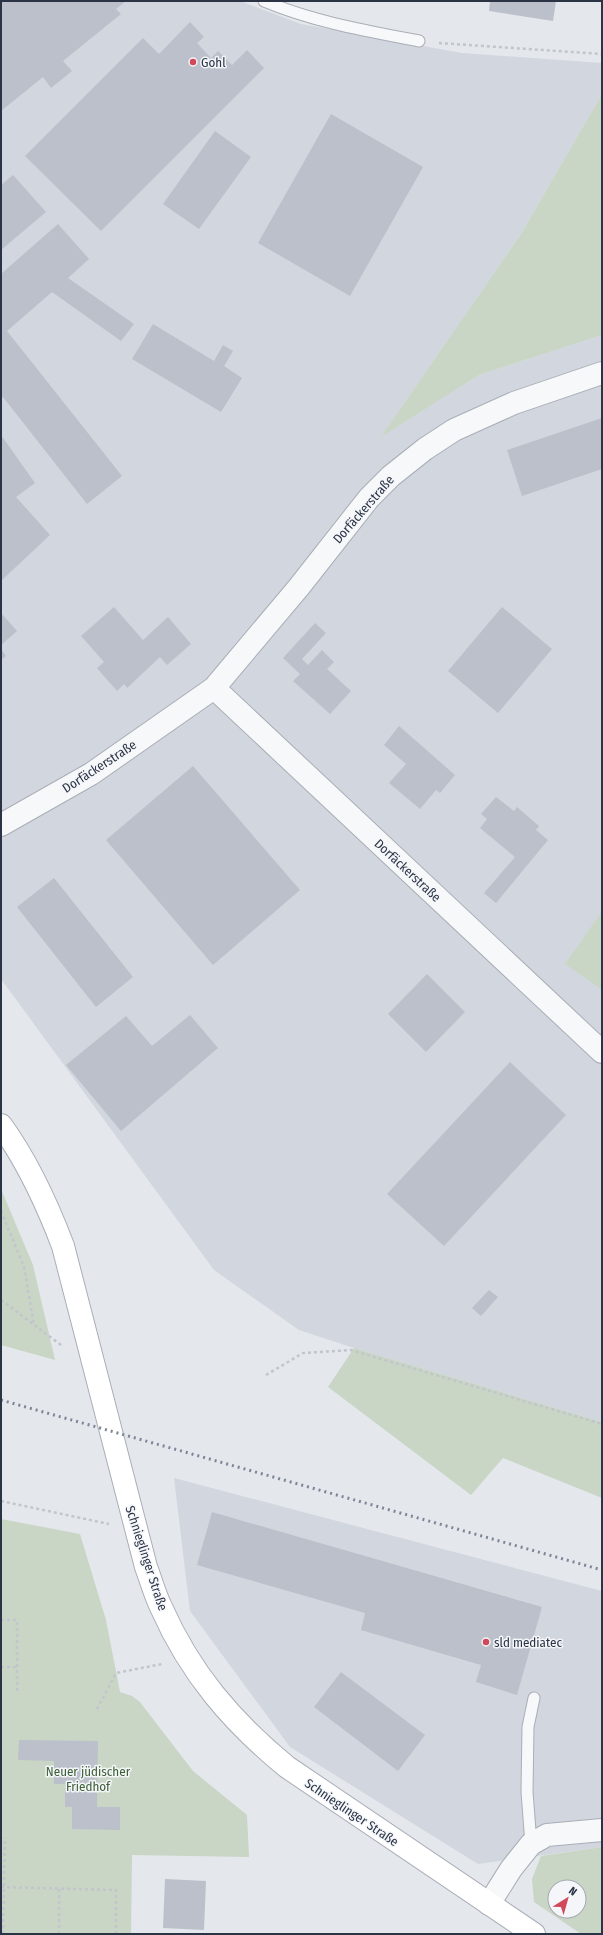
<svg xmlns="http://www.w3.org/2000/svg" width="603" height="1935" font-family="'Fira Sans Condensed',sans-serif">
	<rect width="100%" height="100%" fill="#e4e7ec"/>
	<!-- built -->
	<path fill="#d2d6de" d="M1 1H240L301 24 462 53 602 63V94L521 234 382 436 479 375 602 335V911L566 964 602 990V1422L354 1348 299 1330 214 1270 1 979Z
		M174 1478 602 1591V1847L478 1864 290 1747 190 1611Z"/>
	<!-- green -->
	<path fill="#c9d6c5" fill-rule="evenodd" d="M602 94V335L479 375 381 437 521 234Z
		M602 911V990L565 964Z
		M1 1189 33 1265 55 1360 1 1345Z
		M354 1348 602 1422V1498L503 1458 471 1495 328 1387Z
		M1 1519 80 1534 106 1620 120 1692 132 1696 140 1702 193 1771 247 1815 249 1857 132 1855 131 1934H1Z
		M602 1847V1934H581L534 1902 532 1879 541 1856ZM555 1887H579V1911H555Z"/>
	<!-- building -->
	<path fill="#bbc0ca" d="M1 1H126L116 9 121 14 63 61 72 71 51 88 43 77 1 111Z
		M490 1H556L553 21 489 11Z
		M190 22 204 37 197 43 211 58 218 51 232 65 247 50 264 68 101 231 25 156 143 38 159 54Z
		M331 114 423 167 350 296 258 243Z
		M215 131 251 157 199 229 163 204Z
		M13 175 46 212 1 250V185Z
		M58 224 89 259 68 278 134 324 121 341 52 292 7 331 122 476 87 504 3 397 1 398V274Z
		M153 324 214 361 223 345 233 351 224 366 242 378 221 412 132 359Z
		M602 418V469L522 496 507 450Z
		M1 435 35 483 16 497 50 535 1 581Z
		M114 607 143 640 168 617 191 644 167 665 160 657 127 688 124 684 117 691 97 668 104 662 81 636Z
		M502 607 552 649 498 713 448 671Z
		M1 613 17 631 1 645Z
		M315 623 326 633 302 659 308 665 322 650 334 662 327 669 351 691 330 714 293 681 300 674 283 658Z
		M1 649 6 656 1 660Z
		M399 726 455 775 440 793 436 790 420 809 389 783 406 764 384 745Z
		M193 766 300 890 213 965 106 840Z
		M496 797 514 811 517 807 539 826 536 830 548 840 496 903 484 893 515 857 480 828 487 819 481 814Z
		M54 878 133 977 96 1007 17 907Z
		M427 974 465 1012 426 1052 388 1014Z
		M190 1015 218 1048 121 1131 66 1065 126 1016 152 1046Z
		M510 1062 566 1115 444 1246 387 1194Z
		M489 1290 498 1297 481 1316 472 1308Z
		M212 1512 542 1607 517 1695 476 1682 481 1665 361 1630 365 1613 197 1565Z
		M341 1672 425 1735 398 1771 314 1707Z
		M19 1740 98 1741 97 1807H120V1830L72 1829V1807H65V1784H54V1761L18 1760Z
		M165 1879 206 1881 204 1930 163 1928Z"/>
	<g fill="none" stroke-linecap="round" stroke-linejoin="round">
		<!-- service casing -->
		<g stroke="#a9aeb7" stroke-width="13">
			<path id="service" d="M264 1C314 22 367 31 419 41
				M531 1844 527 1792 528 1727 534 1698"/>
		</g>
		<!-- minor casing -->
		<g stroke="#a9aeb7" stroke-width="24">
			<path id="minor" d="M214 688 602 1052
				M1 825 91 774 214 688 299 587 369 498 391 476 425 449 454 430 514 403 602 373
				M489 1904 511 1869 531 1844 547 1835 602 1830"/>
		</g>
		<!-- secondary casing -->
		<g stroke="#a9aeb7" stroke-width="24">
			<path id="secondary" d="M1 1125C28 1162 47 1204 63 1246L146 1567C151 1580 155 1595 161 1607 190 1673 232 1722 287 1767L534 1934"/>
		</g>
		<!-- path -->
		<path stroke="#c2c5cb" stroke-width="2.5" stroke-dasharray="3 3" stroke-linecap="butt" d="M439 43 602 54
			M1 1211 24 1267 34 1325
			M1 1300 61 1345
			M266 1375 303 1353 351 1350 602 1424
			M1 1501 109 1524
			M1 1620H17V1694
			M1 1667H17
			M97 1709 116 1673 162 1664
			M1 1887 116 1890V1934
			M3 1934 5 1837
			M59 1934V1889"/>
		<!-- service -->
		<use href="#service" stroke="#f7f8fa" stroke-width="11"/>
		<!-- minor -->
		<use href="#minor" stroke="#f7f8fa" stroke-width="22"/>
		<!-- secondary -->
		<use href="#secondary" stroke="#fff" stroke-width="22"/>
		<!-- rail -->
		<path stroke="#7d8696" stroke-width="3" stroke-dasharray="2 4" stroke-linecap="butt" d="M1 1400 602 1570"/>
	</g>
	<!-- markers -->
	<g fill="#d1495b" stroke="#f4f6f9" stroke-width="1.5">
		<circle cx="193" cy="62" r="4"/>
		<circle cx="486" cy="1642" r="4"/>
	</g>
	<g text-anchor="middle" stroke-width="3" stroke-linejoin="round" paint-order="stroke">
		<!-- poi labels -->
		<g font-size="13" fill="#2b3445" stroke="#f4f6f9" text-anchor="start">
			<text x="201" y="67">Gohl</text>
			<text x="494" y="1647">sld mediatec</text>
		</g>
		<!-- street labels -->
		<g font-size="13" fill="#2b3445" stroke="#f4f6f9">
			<text transform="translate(363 509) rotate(-49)" y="5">Dorfäckerstraße</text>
			<text transform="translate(99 766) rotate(-33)" y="5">Dorfäckerstraße</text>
			<text transform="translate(408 870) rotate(43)" y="5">Dorfäckerstraße</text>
			<text transform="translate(147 1558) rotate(72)" y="5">Schnieglinger Straße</text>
			<text transform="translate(352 1812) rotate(34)" y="5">Schnieglinger Straße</text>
		</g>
		<!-- park labels -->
		<g font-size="13" fill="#3f6138" stroke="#f4f6f9">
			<text x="88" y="1776">Neuer jüdischer<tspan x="88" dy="15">Friedhof</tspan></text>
		</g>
	</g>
	<!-- border -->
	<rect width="603" height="1935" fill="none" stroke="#2b3445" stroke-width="4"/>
	<!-- north arrow -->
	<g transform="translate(567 1899) rotate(37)"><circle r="19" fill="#f4f6f9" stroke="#a4a8b1"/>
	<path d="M0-3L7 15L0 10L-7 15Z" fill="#d1495b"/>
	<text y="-6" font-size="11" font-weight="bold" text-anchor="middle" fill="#2b3445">N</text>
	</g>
</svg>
